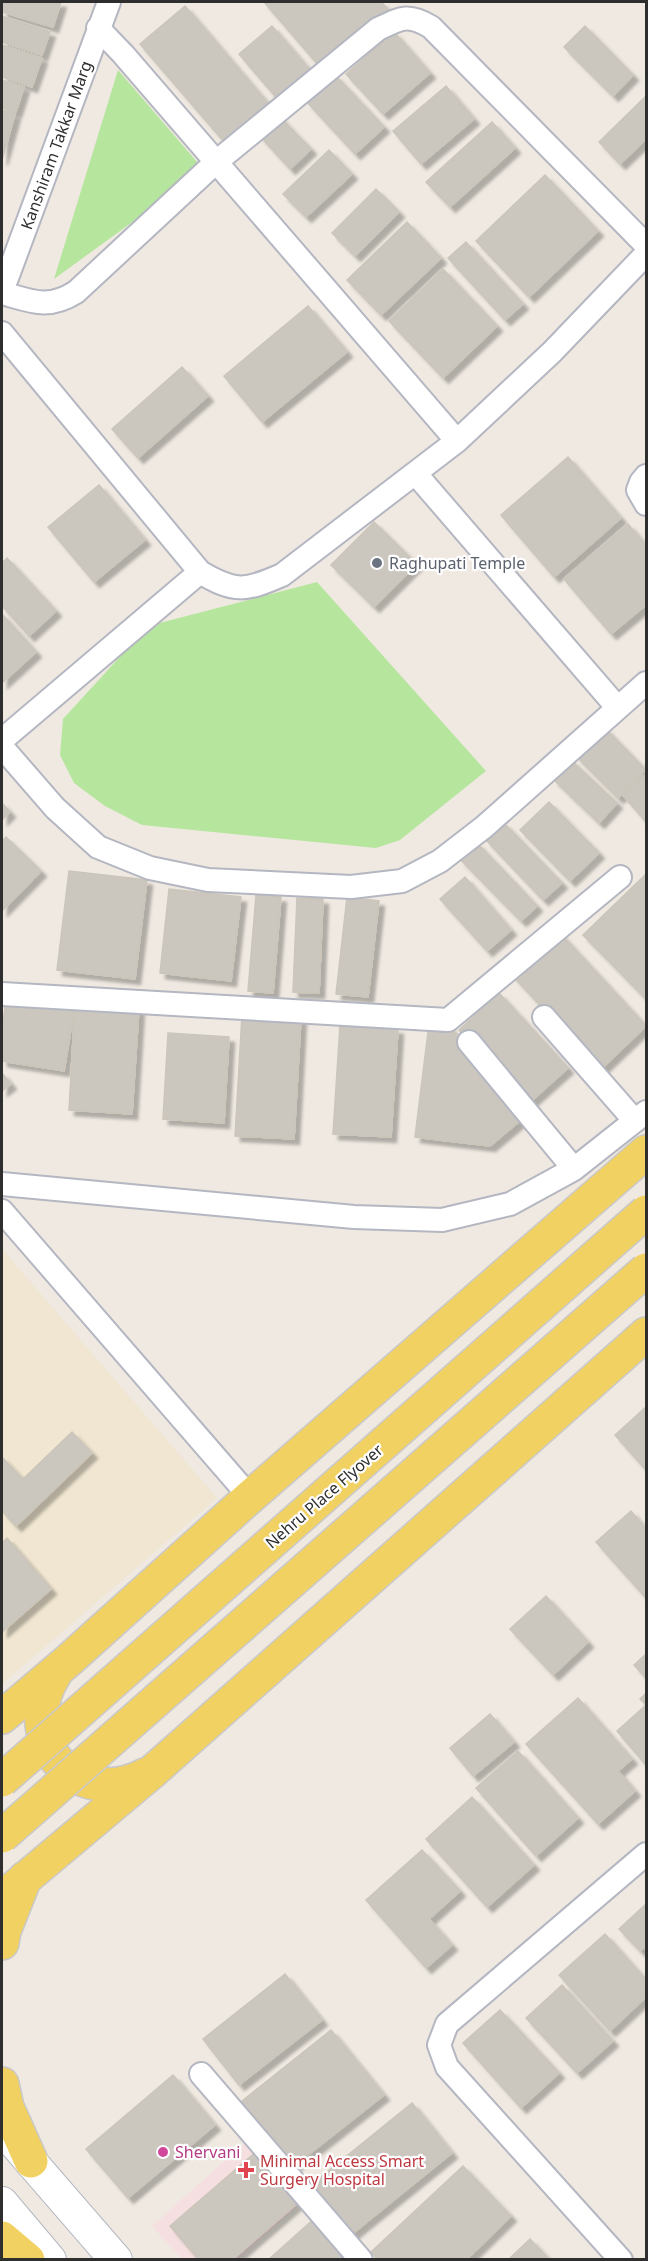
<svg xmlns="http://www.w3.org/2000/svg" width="648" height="2261" font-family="'Noto Sans',sans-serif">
	<defs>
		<filter id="shadow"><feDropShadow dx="5.5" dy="5.5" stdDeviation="1.5" flood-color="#0004"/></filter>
	</defs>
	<rect width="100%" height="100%" fill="#efe9e1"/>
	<!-- education -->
	<path fill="#f0e6d1" d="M2 1249 217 1498 2 1684Z"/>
	<!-- medical -->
	<path fill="#f5dfe0" d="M249 2139 304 2200 238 2259H182L152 2226Z"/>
	<!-- green -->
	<path fill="#b6e59e" d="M118 70 204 170 54 279Z
		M317 582 486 771 400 840 376 848 142 825 105 806 74 783 60 755 63 719 148 626Z"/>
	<!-- building -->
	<path fill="#cbc7bf" stroke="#cbc5ba" stroke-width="1.5" filter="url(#shadow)" d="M2 2H61L53 27 2 12Z
		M264 2H381L388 9 320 67Z
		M185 6 270 106 226 144 140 44Z
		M2 16 50 32 42 55 2 42Z
		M272 26 314 75 281 103 239 54Z
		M585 26 633 75 613 96 564 47Z
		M394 32 430 73 383 114 346 74Z
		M2 45 42 58 32 87 2 77Z
		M335 75 384 127 355 154 307 102Z
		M2 80 24 87 16 112 2 108Z
		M446 86 474 119 421 164 393 131Z
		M646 96V139L620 164 599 142Z
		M2 110 15 114 2 160Z
		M279 116 311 149 290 169 259 135Z
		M492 122 515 148 450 207 426 182Z
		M329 150 352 174 306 217 283 194Z
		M545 175 598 231 529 297 476 241Z
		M376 189 399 212 355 256 332 233Z
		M407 222 441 258 381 315 347 280Z
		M466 242 523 304 505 320 448 258Z
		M443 269 497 326 443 378 389 321Z
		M308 306 347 352 262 422 224 376Z
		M182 367 208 396 138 458 112 429Z
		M568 457 621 518 554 577 501 515Z
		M99 485 145 540 94 582 48 527Z
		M374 522 417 564 374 607 331 565Z
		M628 524 646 546V605L611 634 564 579Z
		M7 558 56 611 29 636 2 606V563Z
		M2 614 36 652 2 683Z
		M605 728 646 770 618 798 576 756Z
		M571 760 617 803 599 823 553 779Z
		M646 774V822L623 795Z
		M549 802 599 853 570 881 520 830Z
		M2 803 10 812 2 820Z
		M504 823 562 883 543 900 486 840Z
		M6 837 41 871 2 911V841Z
		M477 843 537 906 521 921 460 859Z
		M69 871 147 880 135 979 57 970Z
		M646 874V997L645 998 583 935Z
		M465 877 511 930 487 951 440 899Z
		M169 889 241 897 231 981 160 973Z
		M256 895 281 897 273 993 248 991Z
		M347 897 379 901 368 997 336 994Z
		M297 898 323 899 319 993 293 992Z
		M559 932 646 1026 600 1070 512 975Z
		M499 993 568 1068 528 1104 459 1030Z
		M6 1000 74 1011 64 1071 2 1061V1029Z
		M75 1004 139 1008 132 1114 69 1110Z
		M242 1015 301 1018 294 1139 235 1136Z
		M429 1024 448 1025 521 1120 490 1146 415 1137Z
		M340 1025 398 1029 391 1137 333 1134Z
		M168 1033 229 1037 224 1123 163 1119Z
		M2 1073 11 1084 2 1091Z
		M646 1407V1470L615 1435Z
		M72 1432 92 1453 16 1526 2 1511V1457L23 1479Z
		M631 1511 646 1529V1598L596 1542Z
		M7 1538 51 1589 2 1632V1543Z
		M546 1596 588 1642 553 1675 510 1629Z
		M646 1654V1678L634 1665Z
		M646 1693V1765L617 1731 646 1705 640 1699Z
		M578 1698 632 1759 618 1771 635 1791 598 1824 526 1744Z
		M490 1714 514 1742 473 1776 450 1748Z
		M518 1751 578 1818 536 1856 476 1788Z
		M472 1797 534 1865 487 1907 426 1839Z
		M422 1850 460 1891 429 1919 452 1945 426 1968 366 1900Z
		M646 1904V1950L644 1947 640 1951 619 1929Z
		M605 1934 646 1980V1997L610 2031 559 1975Z
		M285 1974 322 2020 239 2085 203 2039Z
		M562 1985 613 2041 577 2073 526 2018Z
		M500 2010 559 2073 521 2108 463 2043Z
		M331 2030 384 2095 294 2166 242 2101Z
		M173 2075 215 2125 128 2198 86 2149Z
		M412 2103 452 2153 352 2234 312 2184Z
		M257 2151 300 2201 232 2260H199L170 2226Z
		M463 2166 511 2216 466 2260H378L371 2252Z
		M316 2217 354 2260H268Z
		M530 2239 550 2260H508Z"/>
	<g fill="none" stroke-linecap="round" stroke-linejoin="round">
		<!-- minor casing -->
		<g stroke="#b4b7c1" stroke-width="26">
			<path id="minor" d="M98 28 123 54 457 441
				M2 288 7 278 109 2
				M2 293C31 301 48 310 76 292L215 163 378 29C401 18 408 13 431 27L646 245
				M2 333 200 572C235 593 245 591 282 575L457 441 552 352 646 254
				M415 473 617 707
				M646 476 641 482 638 490 646 504
				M2 740 200 572
				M2 747 55 808 98 847 150 868 208 880 351 887 402 881 440 861 484 827 646 683
				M2 994 448 1020 620 877
				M544 1017 635 1121
				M469 1042 574 1169
				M2 1184 354 1217 442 1220 510 1204 574 1169 646 1112
				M2 1211 250 1497
				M201 2074 361 2260
				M621 2260 447 2067 439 2045 447 2024 646 1854"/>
		</g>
		<!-- secondary casing -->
		<g stroke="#b4b7c1" stroke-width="34">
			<path id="secondary" d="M12 2140 116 2260
				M2 2203 50 2260"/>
		</g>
		<!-- primary casing -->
		<g stroke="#c9c9c9" stroke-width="36">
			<path id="primary" d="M55 1674C13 1739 77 1811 145 1775
				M2 1717 69 1660 250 1497 646 1152
				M2 1898 152 1772 646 1334
				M2 1943 4 1931 25 1878
				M2 2084 7 2107 31 2161
				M2 2238 28 2260"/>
		</g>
		<!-- minor -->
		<use href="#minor" stroke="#fff" stroke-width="22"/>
		<!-- secondary -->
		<use href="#secondary" stroke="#fff" stroke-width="32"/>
		<!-- primary -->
		<use href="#primary" stroke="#f2d163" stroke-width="33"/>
		<!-- primary-bridge casing -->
		<g stroke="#c9c9c9" stroke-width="36" stroke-linecap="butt">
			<path id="primary-bridge" d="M2 1780 646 1212
				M2 1836 646 1270"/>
		</g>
		<!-- primary-bridge -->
		<use href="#primary-bridge" stroke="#f2d163" stroke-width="33"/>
	</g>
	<!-- markers -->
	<circle fill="#6b7280" stroke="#fff" stroke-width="2" cx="377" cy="563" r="6"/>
	<circle fill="#d1479c" stroke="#fff" stroke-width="2" cx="163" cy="2152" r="6"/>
	<path fill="#e0444e" stroke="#fff" stroke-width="2" d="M243 2161h6v6h6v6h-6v6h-6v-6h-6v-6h6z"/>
	<g text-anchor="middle" stroke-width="4.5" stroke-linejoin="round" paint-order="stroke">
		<!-- street labels -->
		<g font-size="16" fill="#2e2e2e" stroke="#fff">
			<text transform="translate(56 145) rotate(-70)" y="6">Kanshiram Takkar Marg</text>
			<text transform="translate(324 1496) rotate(-41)" y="6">Nehru Place Flyover</text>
		</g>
		<!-- worship labels -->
		<g font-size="16" fill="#5b616d" stroke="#fff" text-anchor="start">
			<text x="389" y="569">Raghupati Temple</text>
		</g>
		<!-- hotel labels -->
		<g font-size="16" fill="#b23c85" stroke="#fff" text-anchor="start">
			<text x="175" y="2158">Shervani</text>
		</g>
		<!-- health labels -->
		<g font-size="16" fill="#be3a42" stroke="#fff" text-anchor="start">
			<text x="260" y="2167">Minimal Access Smart<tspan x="260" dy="18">Surgery Hospital</tspan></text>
		</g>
	</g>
	<!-- border -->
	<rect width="648" height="2261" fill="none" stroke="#2e2e2e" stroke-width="6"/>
</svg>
